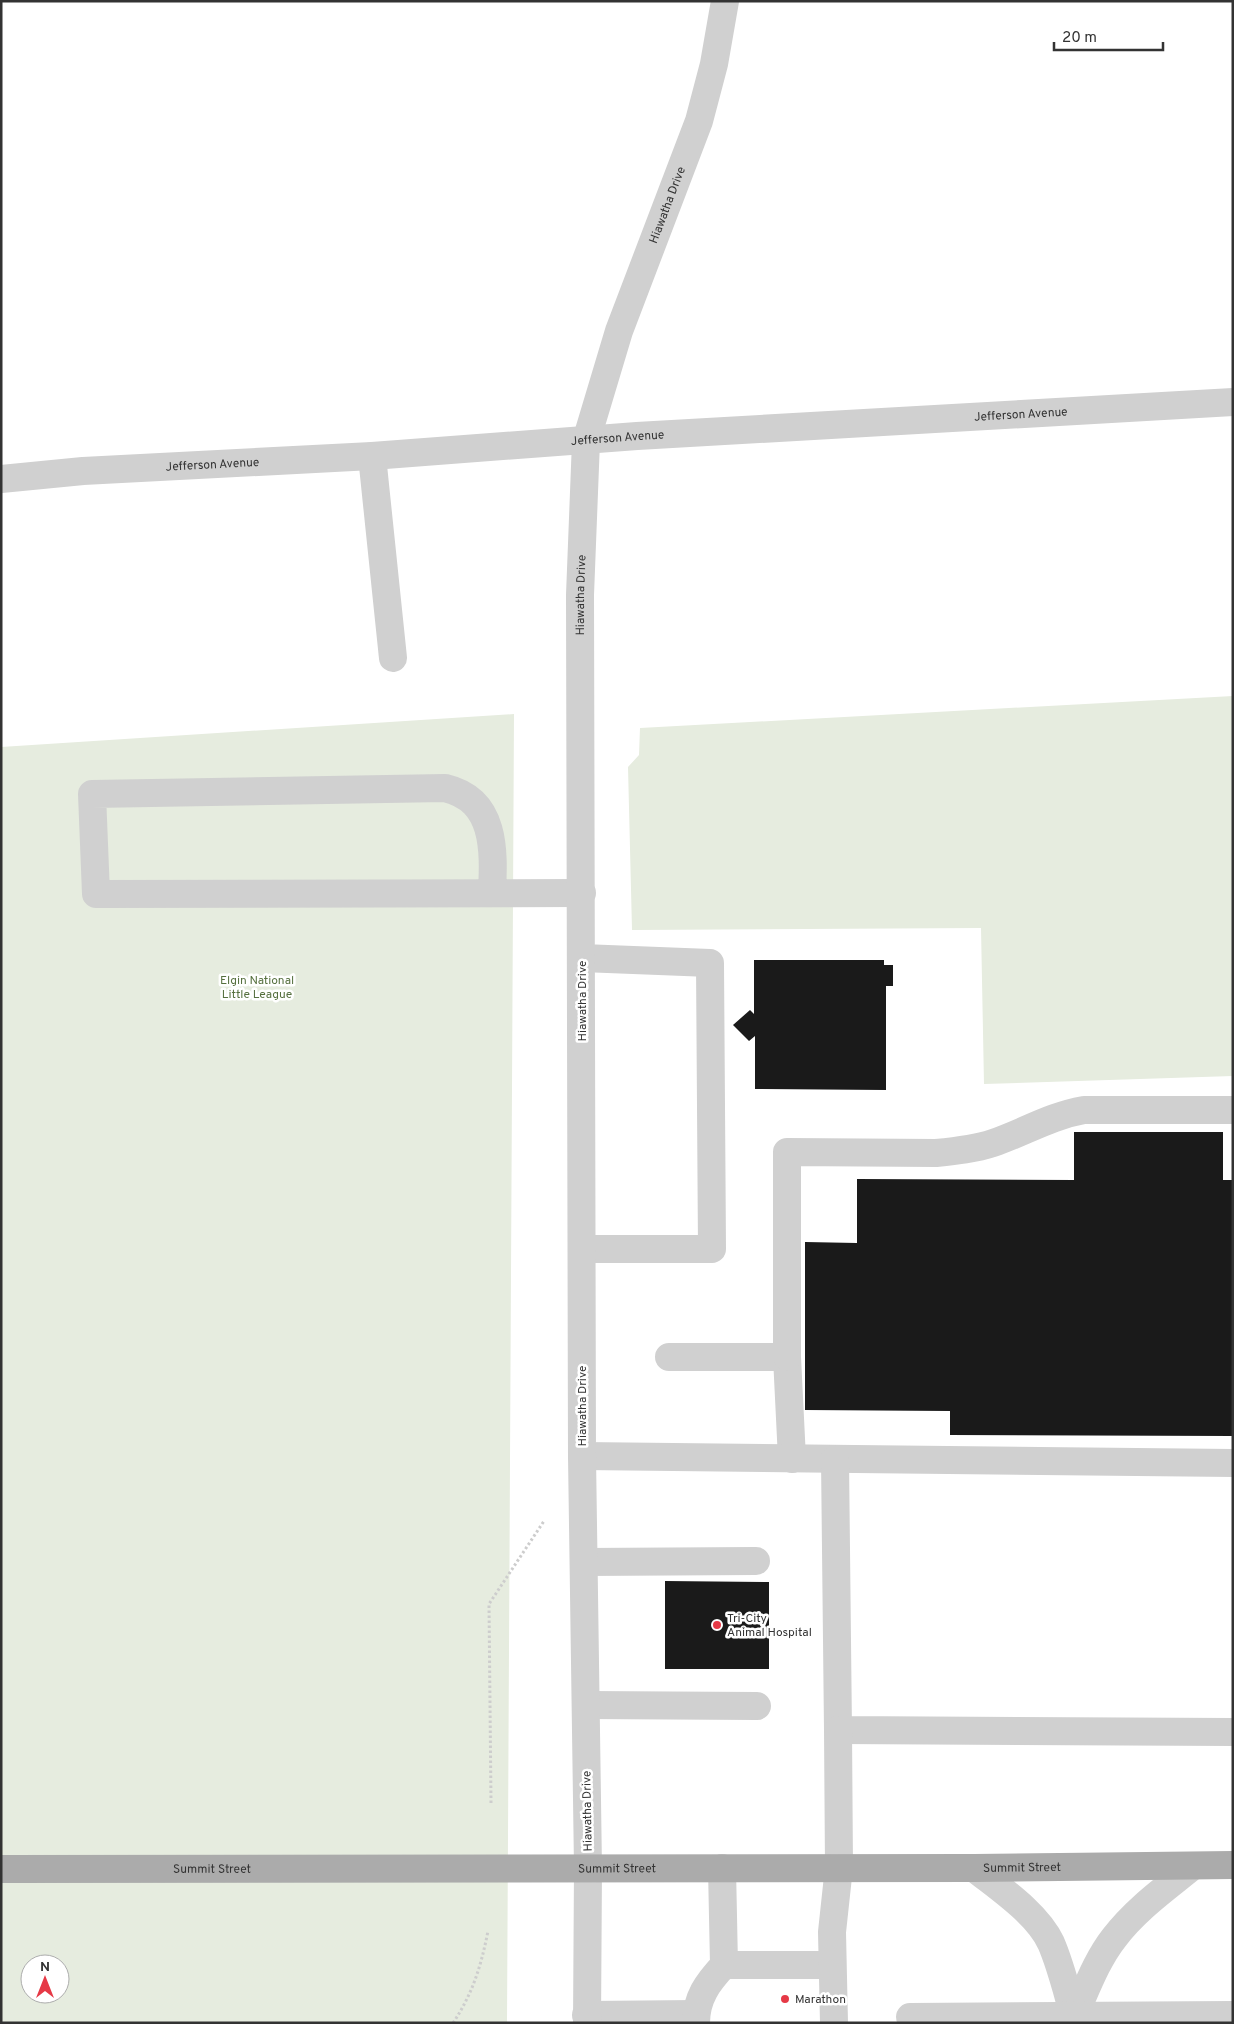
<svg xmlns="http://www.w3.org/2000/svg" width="1234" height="2024" font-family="Overpass,sans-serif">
	<rect width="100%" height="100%" fill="#fff"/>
	<!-- green -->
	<path fill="#e6ecdf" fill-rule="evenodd" d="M1233 696V1076L984 1084 981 928 632 930 628 767 639 755 640 728Z
		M514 714 507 2023H1V747ZM30 1964H60V1994H30Z"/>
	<!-- building -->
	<path fill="#1a1a1a" d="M754 960H884V965H893V986H886V1090L755 1089V1036L749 1041 733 1025 750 1010 754 1014Z
		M1074 1132H1223V1180H1233V1436L950 1435V1411L805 1410V1242L857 1243V1179L1074 1180Z
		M665 1581 769 1582V1669H665Z"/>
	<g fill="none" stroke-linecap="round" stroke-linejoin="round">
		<!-- path -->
		<path stroke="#cdcdcd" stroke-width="3" stroke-dasharray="2.5 2.5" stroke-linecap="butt" d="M491 1803 489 1604 544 1521
			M453 2023C473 1993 481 1966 488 1931"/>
		<!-- minor -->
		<g stroke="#d0d0d0" stroke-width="28">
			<path d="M372 456 393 658"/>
			<path id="s1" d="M1 479 83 471 372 456 637 436 1233 402"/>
			<path d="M492 893C494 850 496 800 445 788L92 794 96 894 582 893"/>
			<path d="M582 958 710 963 712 1249H582"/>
			<path d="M669 1357H787L792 1459"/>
			<path d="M787 1357V1152L936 1153C956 1151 975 1149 993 1143 1025 1132 1050 1116 1084 1110H1233"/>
			<path d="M582 1456 1233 1463"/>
			<path d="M835 1459 838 1730 1233 1732"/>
			<path d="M584 1562 756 1561"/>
			<path d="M586 1705 757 1706"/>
			<path d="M974 1868C999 1888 1037 1913 1051 1943 1061 1966 1067 1992 1074 2016V2023"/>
			<path d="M724 1965H831"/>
			<path d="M586 2015 696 2014"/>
			<path d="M1074 2016C1086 1990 1096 1961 1114 1938 1136 1909 1166 1888 1193 1866"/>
			<path d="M910 2017 1233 2015"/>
			<path id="s2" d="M587 2023 588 1868 582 1456 580 595 586 441 619 331 699 121 714 64 725 1"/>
			<path d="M696 2023C696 1998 708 1982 724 1965L722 1868"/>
			<path d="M834 2023 832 1932 839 1867 838 1730"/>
		</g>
		<!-- major -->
		<path stroke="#ababab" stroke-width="28" id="s3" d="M1 1869 974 1868 1233 1865"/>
	</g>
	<!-- markers -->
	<g fill="#e63946" stroke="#fff" stroke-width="2">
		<circle cx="717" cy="1625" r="5"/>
		<circle cx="785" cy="1999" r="5"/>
	</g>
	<g text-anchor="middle" stroke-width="5" stroke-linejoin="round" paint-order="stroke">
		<!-- street labels -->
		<g font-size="12" fill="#333" stroke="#fff">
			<text dy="4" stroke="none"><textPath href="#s2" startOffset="1832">Hiawatha Drive</textPath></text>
			<text dy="4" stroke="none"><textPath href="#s1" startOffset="1022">Jefferson Avenue</textPath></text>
			<text dy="4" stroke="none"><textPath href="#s1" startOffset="618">Jefferson Avenue</textPath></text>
			<text dy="4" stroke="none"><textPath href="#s1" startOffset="212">Jefferson Avenue</textPath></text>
			<text dy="4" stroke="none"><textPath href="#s2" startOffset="1428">Hiawatha Drive</textPath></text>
			<text transform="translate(582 1001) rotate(-90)" y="4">Hiawatha Drive</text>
			<text transform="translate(582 1406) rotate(-90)" y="4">Hiawatha Drive</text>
			<text transform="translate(587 1811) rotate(-91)" y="4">Hiawatha Drive</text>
			<text dy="4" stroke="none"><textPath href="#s3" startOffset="616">Summit Street</textPath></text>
			<text dy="4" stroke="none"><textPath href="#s3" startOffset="1021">Summit Street</textPath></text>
			<text dy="4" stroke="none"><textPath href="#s3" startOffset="211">Summit Street</textPath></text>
		</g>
		<!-- park labels -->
		<g font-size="12" fill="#56703f" stroke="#fff">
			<text x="257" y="984">Elgin National<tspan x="257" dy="14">Little League</tspan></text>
		</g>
		<!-- poi labels -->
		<g font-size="12" fill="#333" stroke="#fff" text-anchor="start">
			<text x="727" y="1622">Tri-City<tspan x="727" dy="14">Animal Hospital</tspan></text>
			<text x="795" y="2003">Marathon</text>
		</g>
	</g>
	<!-- border -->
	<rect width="1234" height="2024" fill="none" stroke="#333333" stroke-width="5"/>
	<!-- north arrow -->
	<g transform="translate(45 1979)"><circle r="24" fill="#ffffff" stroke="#adadad"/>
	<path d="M0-4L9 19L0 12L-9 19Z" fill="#e63946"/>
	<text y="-8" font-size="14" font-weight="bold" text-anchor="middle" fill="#333333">N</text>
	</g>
	<!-- scale -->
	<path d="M1054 42v8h109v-8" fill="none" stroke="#333333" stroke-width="2.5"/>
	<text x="1062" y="42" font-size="15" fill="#333333" stroke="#ffffff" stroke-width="4" paint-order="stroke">20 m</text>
</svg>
